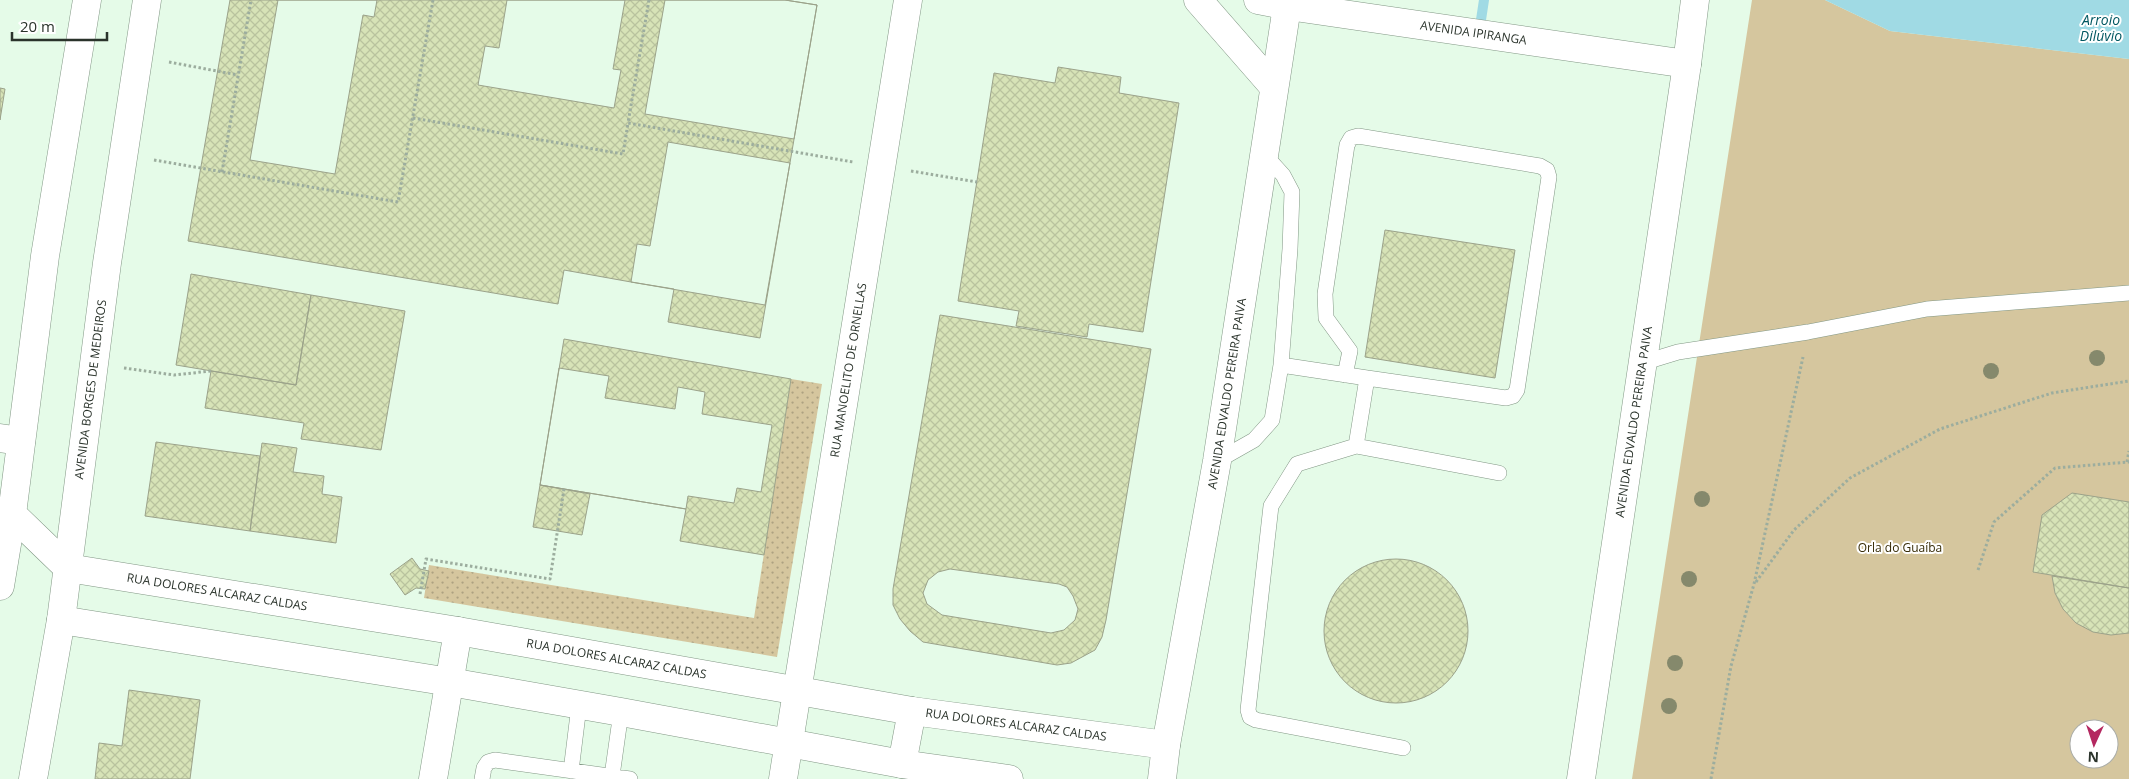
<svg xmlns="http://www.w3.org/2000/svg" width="2129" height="779" font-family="'Open Sans',sans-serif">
	<defs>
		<pattern id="grass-dots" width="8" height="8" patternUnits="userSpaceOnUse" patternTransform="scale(1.25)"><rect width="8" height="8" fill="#d5c69e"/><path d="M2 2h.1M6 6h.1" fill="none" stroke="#ada181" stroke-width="1.8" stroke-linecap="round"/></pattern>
		<pattern id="building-cross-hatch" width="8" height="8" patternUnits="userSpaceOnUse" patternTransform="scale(1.25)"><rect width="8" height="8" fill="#d7e3b7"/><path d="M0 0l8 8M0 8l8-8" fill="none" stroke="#b9c39e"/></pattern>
	</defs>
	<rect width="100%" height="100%" fill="#e5fbe8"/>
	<!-- grass -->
	<path fill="url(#grass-dots)" d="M791 379 822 384 777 657 424 598 429 565 754 618Z"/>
	<!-- green -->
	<path fill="#d5c69e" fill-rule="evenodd" d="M1752 0H1825L1890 31 2129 59V779H1632ZM2079 729H2109V759H2079Z"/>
	<!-- water -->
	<path fill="#a0dae4" d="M1825 0H2129V59L1890 31Z"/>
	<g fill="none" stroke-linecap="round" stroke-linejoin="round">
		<!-- stream -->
		<path stroke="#a0dae4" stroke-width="10" d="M1479 33 1484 0"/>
	</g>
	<!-- building -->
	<path fill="url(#building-cross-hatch)" stroke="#9ba28a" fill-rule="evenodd" d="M230 0H785L817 5 760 338 668 322 674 289 631 282 564 270 558 304 188 241Z
		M276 0H377L374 17 363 15 335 174 250 160 278 0Z
		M507 0H625L613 69 621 70 614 108 478 85 485 46 499 48Z
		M665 0H785L817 5 794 139 645 114Z
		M1058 67 1121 77 1119 93 1179 103 1143 332 1089 324 1087 337 1016 326 1019 311 958 301 994 73 1055 83Z
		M0 88 5 89 0 120Z
		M668 142 790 163 765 305 631 282 637 244 650 246Z
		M1385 230 1515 250 1495 378 1365 357Z
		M191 274 311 295 296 385 176 365Z
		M311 295 405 311 381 450 301 439 304 423 205 408 211 371 296 385Z
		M940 315 1151 349 1106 620 1102 637 1095 650 1071 663 1057 665 923 642 910 631 900 619 893 605V589ZM950 569 1059 584 1067 587 1073 596 1078 609 1075 620 1064 630 1051 633 942 615 927 604 923 593 928 580 938 572Z
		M564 339 791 379 764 555 680 541 686 509 540 485Z
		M559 368 609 376 605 398 675 409 678 387 705 392 702 414 772 425 761 492 737 488 734 503 688 496 686 509 540 485Z
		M156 442 260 456 250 531 145 516Z
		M262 443 297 448 293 472 324 476 322 494 342 497 336 543 250 531Z
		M540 485 590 494 582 535 533 527Z
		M2072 493 2129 502V588L2033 572 2042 515Z
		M412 558 420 569 429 571 425 589 416 588 405 595 390 574Z
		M1324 631a72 72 0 1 1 144 0a72 72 0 1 1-144 0Z
		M2052 576 2129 588V633L2111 635 2093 632 2076 623 2063 609 2055 593Z
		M129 690 200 700 190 779H95L99 743 122 746Z"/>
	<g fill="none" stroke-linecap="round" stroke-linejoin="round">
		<!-- lane casing -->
		<g stroke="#829785" stroke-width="16">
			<path id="lane" d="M1642 363 1678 352 1808 332 1927 309 2129 293
				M1281 365 1367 378 1356 446
				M1345 375 1350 351 1326 318 1325 294 1347 145 1351 138 1358 136 1540 166 1547 170 1549 177 1517 390 1513 396 1506 398 1367 378
				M1217 461 1254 440 1272 420 1281 365 1290 249 1292 192 1283 175 1264 154
				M1403 748 1256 720 1250 717 1248 710 1271 506 1297 464 1356 446 1499 473
				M571 771 579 706
				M482 779 484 768 488 762 495 760 630 779
				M610 779 612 776 621 712"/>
		</g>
		<!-- street casing -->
		<g stroke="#829785" stroke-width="29">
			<g id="street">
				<path d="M0 438 21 441"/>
				<path d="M433 779 458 631"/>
				<path id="s1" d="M783 779 908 0"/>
			</g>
		</g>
		<!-- secondary casing -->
		<g stroke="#829785" stroke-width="29">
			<g id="secondary">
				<path d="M1198 0 1274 87"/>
				<path id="s2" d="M1258 0 1288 6 1687 64"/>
				<path d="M12 514 68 568"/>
				<path id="s3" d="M68 568 458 631 912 711 1166 745"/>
				<path d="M0 586 12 514 45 256 87 0"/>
				<path d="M61 620 450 682 621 712 902 764 1009 779"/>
				<path d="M902 764 912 711"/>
				<path id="s4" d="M33 779 61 620 107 263 147 0"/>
				<path id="s5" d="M1162 779 1166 745 1217 461 1288 0"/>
				<path id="s6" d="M1581 779 1687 64 1695 0"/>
			</g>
		</g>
		<!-- path -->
		<path stroke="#9cad9e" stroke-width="3" stroke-dasharray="2.5 2.5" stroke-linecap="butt" d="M649 0 628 123 853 162
			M169 62 238 75
			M413 118 623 154 628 123
			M154 160 398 202 433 0
			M911 171 977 182
			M222 172 251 0
			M124 368 174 375 211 371
			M2127 462 2129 451
			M1978 570 1994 522 2055 468 2129 462
			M1756 582 1794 530 1850 478 1940 429 2052 393 2129 381
			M420 594 426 559 550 579 564 489
			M1711 779 1731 666 1754 584 1803 357"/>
		<!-- lane -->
		<use href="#lane" stroke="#fff" stroke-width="15"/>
		<!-- street -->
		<use href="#street" stroke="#fff" stroke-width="28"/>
		<!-- secondary -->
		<use href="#secondary" stroke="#fff" stroke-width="28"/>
	</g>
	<!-- trees -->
	<g fill="#85896c">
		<circle cx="2097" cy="358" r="8"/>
		<circle cx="1991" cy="371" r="8"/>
		<circle cx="1702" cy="499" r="8"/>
		<circle cx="1689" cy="579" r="8"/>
		<circle cx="1675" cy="663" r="8"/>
		<circle cx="1669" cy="706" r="8"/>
	</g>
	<g text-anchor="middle" stroke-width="4" stroke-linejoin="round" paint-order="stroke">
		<!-- street labels -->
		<g font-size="12" fill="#2a332b" stroke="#fff">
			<text dy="4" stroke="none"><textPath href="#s2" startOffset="218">AVENIDA IPIRANGA</textPath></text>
			<text dy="4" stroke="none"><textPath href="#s1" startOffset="414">RUA MANOELITO DE ORNELLAS</textPath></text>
			<text dy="4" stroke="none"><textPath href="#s4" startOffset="394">AVENIDA BORGES DE MEDEIROS</textPath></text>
			<text dy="4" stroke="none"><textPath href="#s5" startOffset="391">AVENIDA EDVALDO PEREIRA PAIVA</textPath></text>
			<text dy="4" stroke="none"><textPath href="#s6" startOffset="361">AVENIDA EDVALDO PEREIRA PAIVA</textPath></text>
			<text dy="4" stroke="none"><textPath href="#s3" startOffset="151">RUA DOLORES ALCARAZ CALDAS</textPath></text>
			<text dy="4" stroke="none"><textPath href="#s3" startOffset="556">RUA DOLORES ALCARAZ CALDAS</textPath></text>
			<text dy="4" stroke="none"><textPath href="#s3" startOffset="961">RUA DOLORES ALCARAZ CALDAS</textPath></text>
		</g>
		<!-- park labels -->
		<g font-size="12" fill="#362b06" stroke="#fff">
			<text x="1900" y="552">Orla do Guaíba</text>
		</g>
		<!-- water labels -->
		<g font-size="14" font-style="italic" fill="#005761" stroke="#fff">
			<text x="2101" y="25">Arroio<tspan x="2101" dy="16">Dilúvio</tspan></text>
		</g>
	</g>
	<!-- north arrow -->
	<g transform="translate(2094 744) rotate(183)"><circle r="24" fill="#ffffff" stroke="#aaadaa"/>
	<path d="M0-4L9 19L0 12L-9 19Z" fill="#b42760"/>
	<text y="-8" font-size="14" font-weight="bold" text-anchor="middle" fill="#2a332b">N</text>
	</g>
	<!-- scale -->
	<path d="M12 32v8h95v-8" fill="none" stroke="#2a332b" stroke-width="2.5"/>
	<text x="20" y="32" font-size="15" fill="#2a332b" stroke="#ffffff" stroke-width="4" paint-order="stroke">20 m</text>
</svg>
